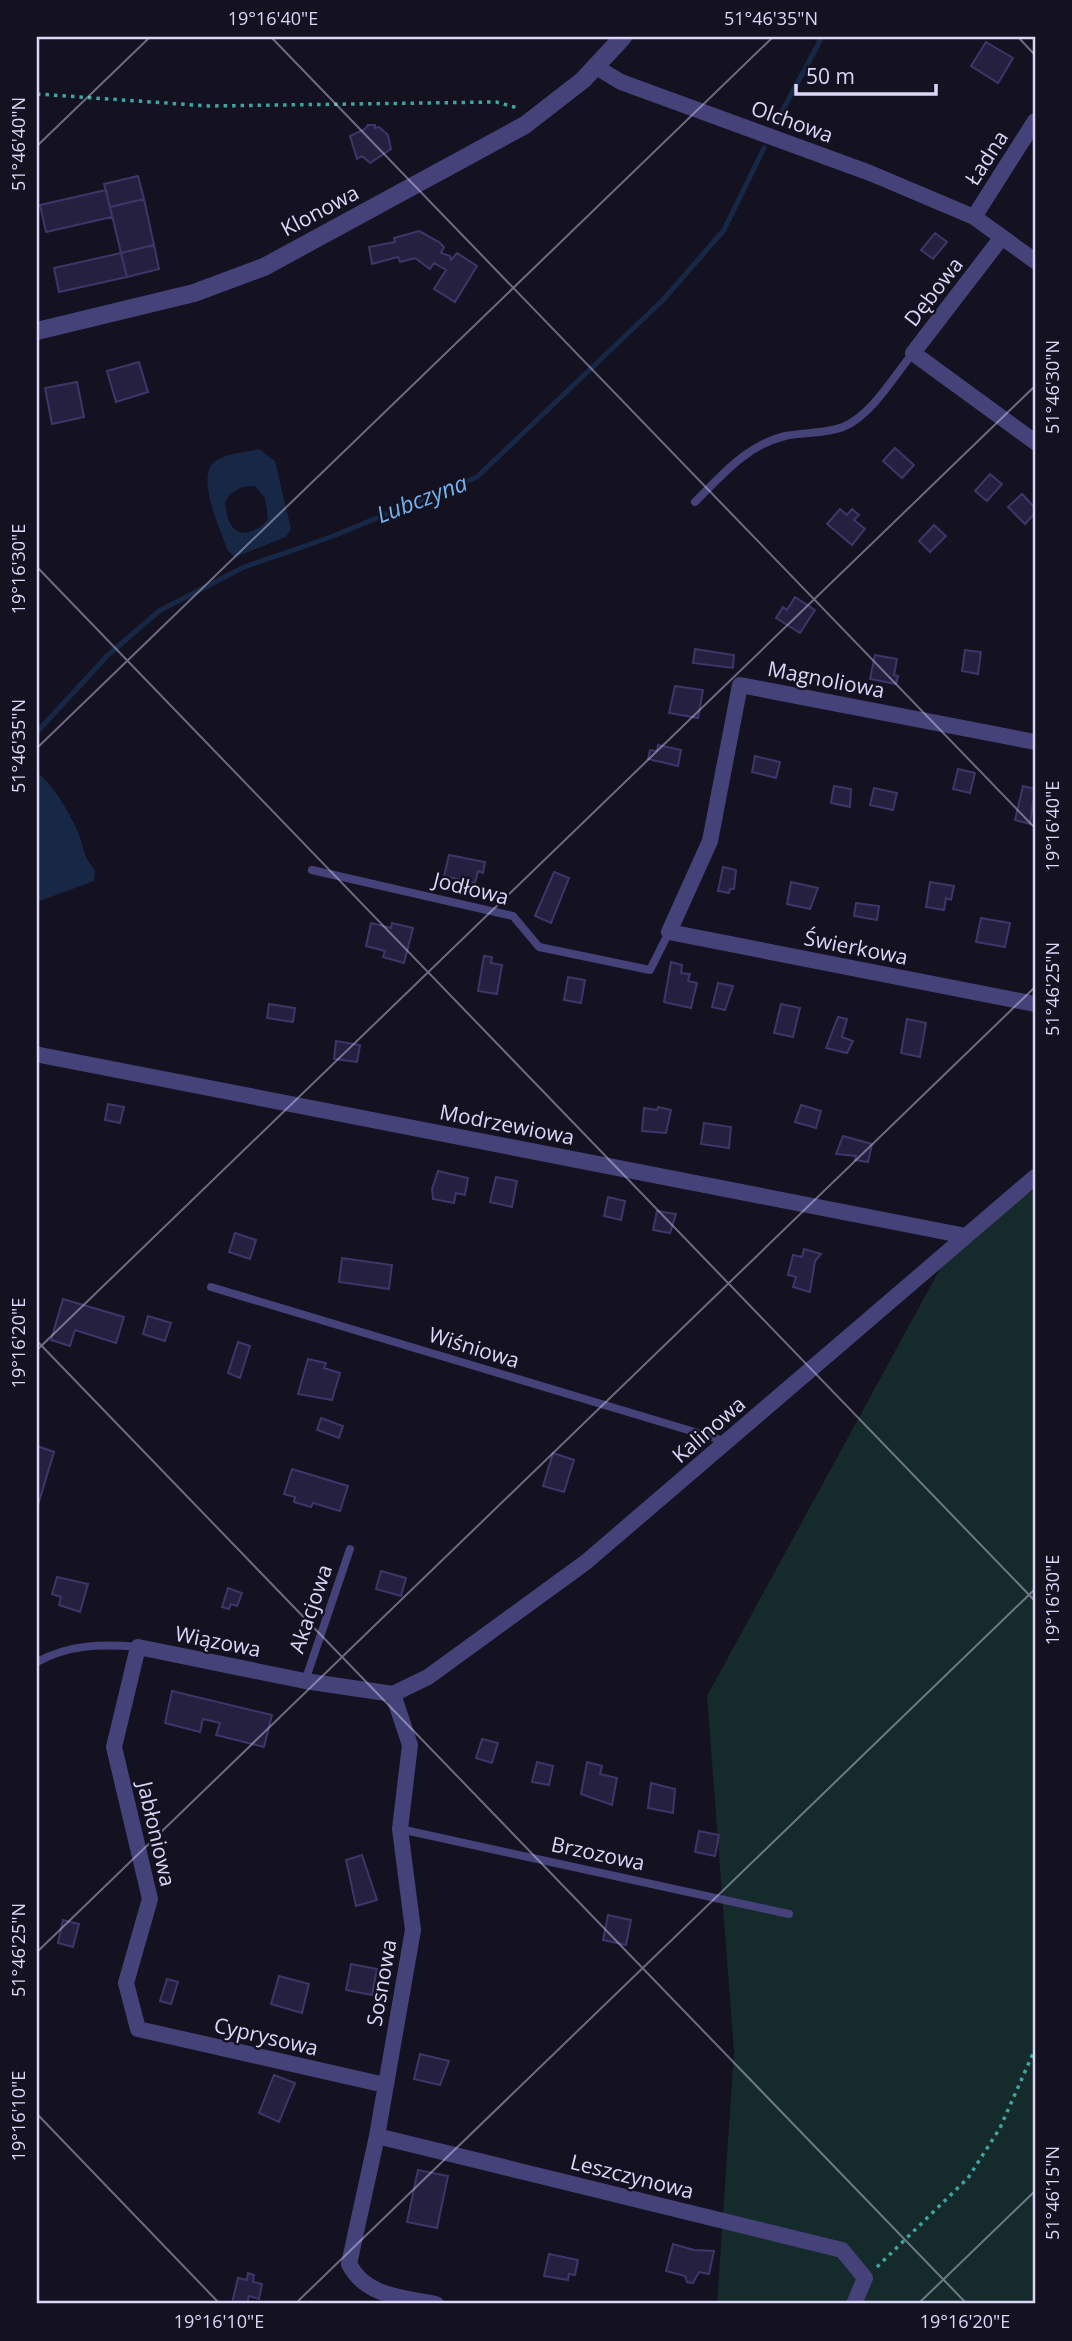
<svg xmlns="http://www.w3.org/2000/svg" width="1072" height="2341" font-family="'Open Sans',sans-serif">
	<rect width="100%" height="100%" fill="#141121"/>
	<!-- green -->
	<path fill="#152a2a" d="M1035 1189V2304H717L734 2052 707 1696 959 1234Z"/>
	<!-- water -->
	<path fill="#172846" fill-rule="evenodd" d="M259 449 275 461 291 529 286 537 235 557 228 551C221 531 193 473 217 460 228 453 247 452 259 449ZM242 487 255 486 265 498 268 519C260 530 241 540 231 525 227 519 226 509 225 503L230 494Z
		M38 773C55 787 68 811 77 830 85 847 81 854 95 870L94 881 37 902Z"/>
	<g fill="none" stroke-linecap="round" stroke-linejoin="round">
		<!-- stream -->
		<path stroke="#172846" stroke-width="5" d="M777 121 822 37
			M37 732 107 656 159 611 244 567 328 538 477 477 663 300 724 230 764 148"/>
	</g>
	<!-- building -->
	<path fill="#262040" stroke="#3f3568" stroke-width="2" d="M986 42 1013 58 998 83 971 66Z
		M368 125H375V128L379 127 388 135 391 149 370 163 362 156 357 159 350 136 365 129Z
		M138 176 144 199 110 207 104 184Z
		M106 190 112 217 46 232 40 205Z
		M144 199 154 245 121 253 110 207Z
		M419 231 439 242 444 247 441 253 450 256 451 260 457 253 477 266 455 302 434 289 446 270 434 263 430 269 415 258 400 262 398 257 372 264 369 247 395 242 394 238Z
		M935 233 947 242 933 259 921 250Z
		M154 245 159 269 127 277 121 253Z
		M121 253 127 277 59 292 54 268Z
		M139 362 148 392 116 402 107 371Z
		M77 382 84 417 52 424 45 388Z
		M895 448 914 465 902 478 883 461Z
		M990 474 1002 484 987 501 975 491Z
		M1022 494 1035 508V513L1025 524 1008 507Z
		M840 509 847 515 852 509 859 515 854 520 865 529 852 545 827 524Z
		M934 525 946 536 930 552 919 541Z
		M795 597 815 610 800 633 776 618 783 607 787 610Z
		M695 649 734 655 733 668 693 663Z
		M965 650 981 652 978 674 962 671Z
		M875 655 897 659 894 675 898 676 896 684 870 679Z
		M675 686 703 690 698 718 669 713Z
		M658 745 681 750 678 766 648 759 650 750 657 751Z
		M755 756 780 762 776 778 752 772Z
		M958 769 975 773 970 793 953 789Z
		M834 786 851 789 850 807 831 803Z
		M1023 786 1035 789 1030 824 1015 820Z
		M874 788 897 793 893 810 870 805Z
		M449 855 485 862 483 873 478 871 475 883 444 876Z
		M723 867 736 870 734 889H730L729 893 718 891Z
		M554 872 569 878 551 923 535 916Z
		M791 882 818 888 810 909 787 904Z
		M930 882 954 886 951 900 946 898 944 910 926 907Z
		M856 903 879 906 877 920 854 916Z
		M981 918 1010 923 1005 947 976 942Z
		M371 923 391 928 392 923 413 928 404 963 383 957 385 951 366 946Z
		M484 956 492 957 491 963 502 965 497 994 478 991Z
		M671 962 682 965 681 973 690 974 688 981 697 983 691 1008 664 1002Z
		M568 977 585 980 581 1003 564 1000Z
		M718 983 733 986 725 1010 712 1007Z
		M269 1004 295 1008 293 1022 267 1018Z
		M781 1004 800 1008 793 1037 774 1033Z
		M838 1017 847 1019 842 1037 853 1041 847 1053 826 1048Z
		M907 1019 926 1023 920 1057 901 1053Z
		M336 1041 360 1045 357 1062 334 1059Z
		M108 1104 124 1107 120 1123 105 1120Z
		M801 1105 821 1111 816 1128 795 1122Z
		M658 1107 671 1110 666 1133 642 1131 644 1108 657 1110Z
		M704 1123 731 1127 729 1148 701 1144Z
		M843 1136 872 1144 868 1162 855 1160 856 1156 836 1154Z
		M438 1171 468 1178 465 1195 456 1193 454 1203 433 1199 432 1189Z
		M496 1177 517 1181 512 1207 490 1202Z
		M608 1197 625 1201 621 1220 604 1216Z
		M657 1211 676 1214 670 1233 653 1230Z
		M235 1233 256 1240 250 1259 229 1252Z
		M804 1249 821 1254 815 1261 810 1292 793 1287 796 1277 788 1275 793 1255 802 1257Z
		M342 1258 392 1265 389 1289 339 1282Z
		M63 1299 124 1317 116 1343 75 1330 70 1346 51 1340Z
		M148 1316 171 1323 165 1341 143 1334Z
		M238 1342 250 1346 240 1378 228 1373Z
		M308 1359 326 1363 324 1368 340 1373 332 1400 298 1394Z
		M321 1418 343 1426 339 1438 317 1430Z
		M37 1446 54 1452 38 1505H37Z
		M553 1453 574 1460 564 1492 543 1486Z
		M292 1469 348 1486 340 1511 313 1503 311 1507 294 1502 295 1497 284 1494Z
		M381 1571 406 1578 401 1596 376 1589Z
		M57 1577 88 1584 80 1612 59 1605 61 1597 52 1594Z
		M228 1588 242 1593 237 1606 231 1604 229 1609 222 1607Z
		M172 1691 272 1715 264 1747 216 1735 220 1723 203 1719 200 1732 165 1723Z
		M482 1739 498 1743 492 1763 476 1758Z
		M537 1762 553 1766 549 1785 532 1782Z
		M587 1762 602 1766 600 1774 617 1778 612 1805 581 1794Z
		M651 1783 675 1789 673 1813 648 1808Z
		M699 1831 719 1835 715 1856 695 1852Z
		M362 1855 377 1900 356 1906 346 1860Z
		M608 1915 631 1920 626 1945 603 1940Z
		M63 1920 79 1924 73 1947 58 1943Z
		M351 1964 377 1969 372 1995 346 1990Z
		M279 1976 309 1984 302 2013 271 2004Z
		M167 1979 178 1982 171 2004 160 2001Z
		M420 2054 449 2061 440 2085 414 2079Z
		M274 2075 295 2083 279 2122 259 2113Z
		M418 2170 448 2176 437 2228 407 2222Z
		M673 2244 694 2250 714 2251 709 2274 699 2272 693 2283 687 2282 685 2276 666 2271Z
		M549 2254 578 2260 575 2275 569 2274 568 2280 544 2276Z
		M248 2273 254 2275 253 2282 262 2284 259 2299 249 2296 247 2304 232 2303 238 2278 247 2280Z"/>
	<g fill="none" stroke-linecap="round" stroke-linejoin="round">
		<!-- path -->
		<path stroke="#3fa5a0" stroke-width="3.5" stroke-dasharray="3.5 5" stroke-linecap="butt" d="M37 94 209 106 496 102 518 108
			M877 2267 968 2178 1000 2128 1035 2049"/>
		<!-- service -->
		<path stroke="#45427a" stroke-width="8" d="M695 502C722 475 747 445 785 436 804 432 825 434 843 427 872 415 894 376 913 353
			M312 870 513 916 539 947 650 970 669 932
			M211 1287 728 1442
			M37 1662C70 1644 102 1644 138 1647
			M305 1681 350 1549
			M400 1829 789 1914"/>
		<!-- minor -->
		<path stroke="#45427a" stroke-width="16" d="M596 67 621 82 870 173 974 217 1035 261
			M974 217 1035 121
			M1002 237 913 353 1035 442
			M1035 742 740 685 710 841 669 932 1035 1004
			M40 1055 966 1236
			M393 1694 428 1677 586 1562 1035 1177
			M393 1694 410 1745 400 1829 413 1930 377 2136 349 2264C366 2297 402 2297 436 2304
			M385 2085 138 2029 126 1983 150 1899 114 1747 138 1647 305 1681 393 1694
			M377 2136 842 2250 865 2278 854 2304"/>
		<!-- tertiary -->
		<path stroke="#45427a" stroke-width="18" d="M37 331 194 293 264 267 525 125 583 80 623 37"/>
	</g>
	<!-- ticks -->
	<path fill="none" stroke="#dbd7f9" stroke-width="2" stroke-opacity="0.45" d="M271 37 1035 828M1018 37 1035 55M37 146 150 37M37 567 1035 1601M37 748 773 37M37 1341 967 2304M37 1350 1035 386M37 1952 1035 987M37 2114 220 2304M295 2304 1035 1589M918 2304 1035 2191"/>
	<g text-anchor="middle" stroke-width="5" stroke-linejoin="round" paint-order="stroke">
		<!-- street labels -->
		<g font-size="21" fill="#dbd7f9" stroke="#141121">
			<text transform="translate(792 122) rotate(20)" y="7">Olchowa</text>
			<text transform="translate(987 158) rotate(-57)" y="7">Ładna</text>
			<text transform="translate(320 211) rotate(-28)" y="7">Klonowa</text>
			<text transform="translate(934 292) rotate(-52)" y="7">Dębowa</text>
			<text transform="translate(826 680) rotate(11)" y="7">Magnoliowa</text>
			<text transform="translate(471 889) rotate(14)" y="7">Jodłowa</text>
			<text transform="translate(856 948) rotate(11)" y="7">Świerkowa</text>
			<text transform="translate(507 1125) rotate(11)" y="7">Modrzewiowa</text>
			<text transform="translate(474 1348) rotate(17)" y="7">Wiśniowa</text>
			<text transform="translate(709 1430) rotate(-41)" y="7">Kalinowa</text>
			<text transform="translate(311 1609) rotate(-71)" y="7">Akacjowa</text>
			<text transform="translate(218 1642) rotate(11)" y="7">Wiązowa</text>
			<text transform="translate(156 1834) rotate(77)" y="7">Jabłoniowa</text>
			<text transform="translate(598 1854) rotate(12)" y="7">Brzozowa</text>
			<text transform="translate(382 1983) rotate(-80)" y="7">Sosnowa</text>
			<text transform="translate(266 2037) rotate(13)" y="7">Cyprysowa</text>
			<text transform="translate(632 2177) rotate(14)" y="7">Leszczynowa</text>
		</g>
		<!-- water labels -->
		<g font-size="23" font-style="italic" fill="#73b2eb" stroke="#141121">
			<text transform="translate(422 499) rotate(-21)" y="8">Lubczyna</text>
		</g>
	</g>
	<!-- border -->
	<rect width="1072" height="2341" fill="none" stroke="#141121" stroke-width="77"/>
	<!-- scale -->
	<path d="M796 84v10h140v-10" fill="none" stroke="#dbd7f9" stroke-width="3.5"/>
	<text x="806" y="84" font-size="21" fill="#dbd7f9" stroke="#141121" stroke-width="5" paint-order="stroke">50 m</text>
	<rect x="38" y="38" width="996" height="2264" fill="none" stroke="#dbd7f9" stroke-width="2.5"/>
	<g font-size="18" text-anchor="middle" fill="#dbd7f9">
		<text x="273" y="25">19°16'40"E</text>
		<text x="771" y="25">51°46'35"N</text>
		<text transform="translate(19 144) rotate(-90)" y="6">51°46'40"N</text>
		<text transform="translate(1053 387) rotate(-90)" y="6">51°46'30"N</text>
		<text transform="translate(19 569) rotate(-90)" y="6">19°16'30"E</text>
		<text transform="translate(19 746) rotate(-90)" y="6">51°46'35"N</text>
		<text transform="translate(1053 826) rotate(-90)" y="6">19°16'40"E</text>
		<text transform="translate(1053 989) rotate(-90)" y="6">51°46'25"N</text>
		<text transform="translate(19 1343) rotate(-90)" y="6">19°16'20"E</text>
		<text transform="translate(1053 1600) rotate(-90)" y="6">19°16'30"E</text>
		<text transform="translate(19 1950) rotate(-90)" y="6">51°46'25"N</text>
		<text transform="translate(19 2116) rotate(-90)" y="6">19°16'10"E</text>
		<text transform="translate(1053 2193) rotate(-90)" y="6">51°46'15"N</text>
		<text x="219" y="2328">19°16'10"E</text>
		<text x="965" y="2328">19°16'20"E</text>
	</g>
</svg>
